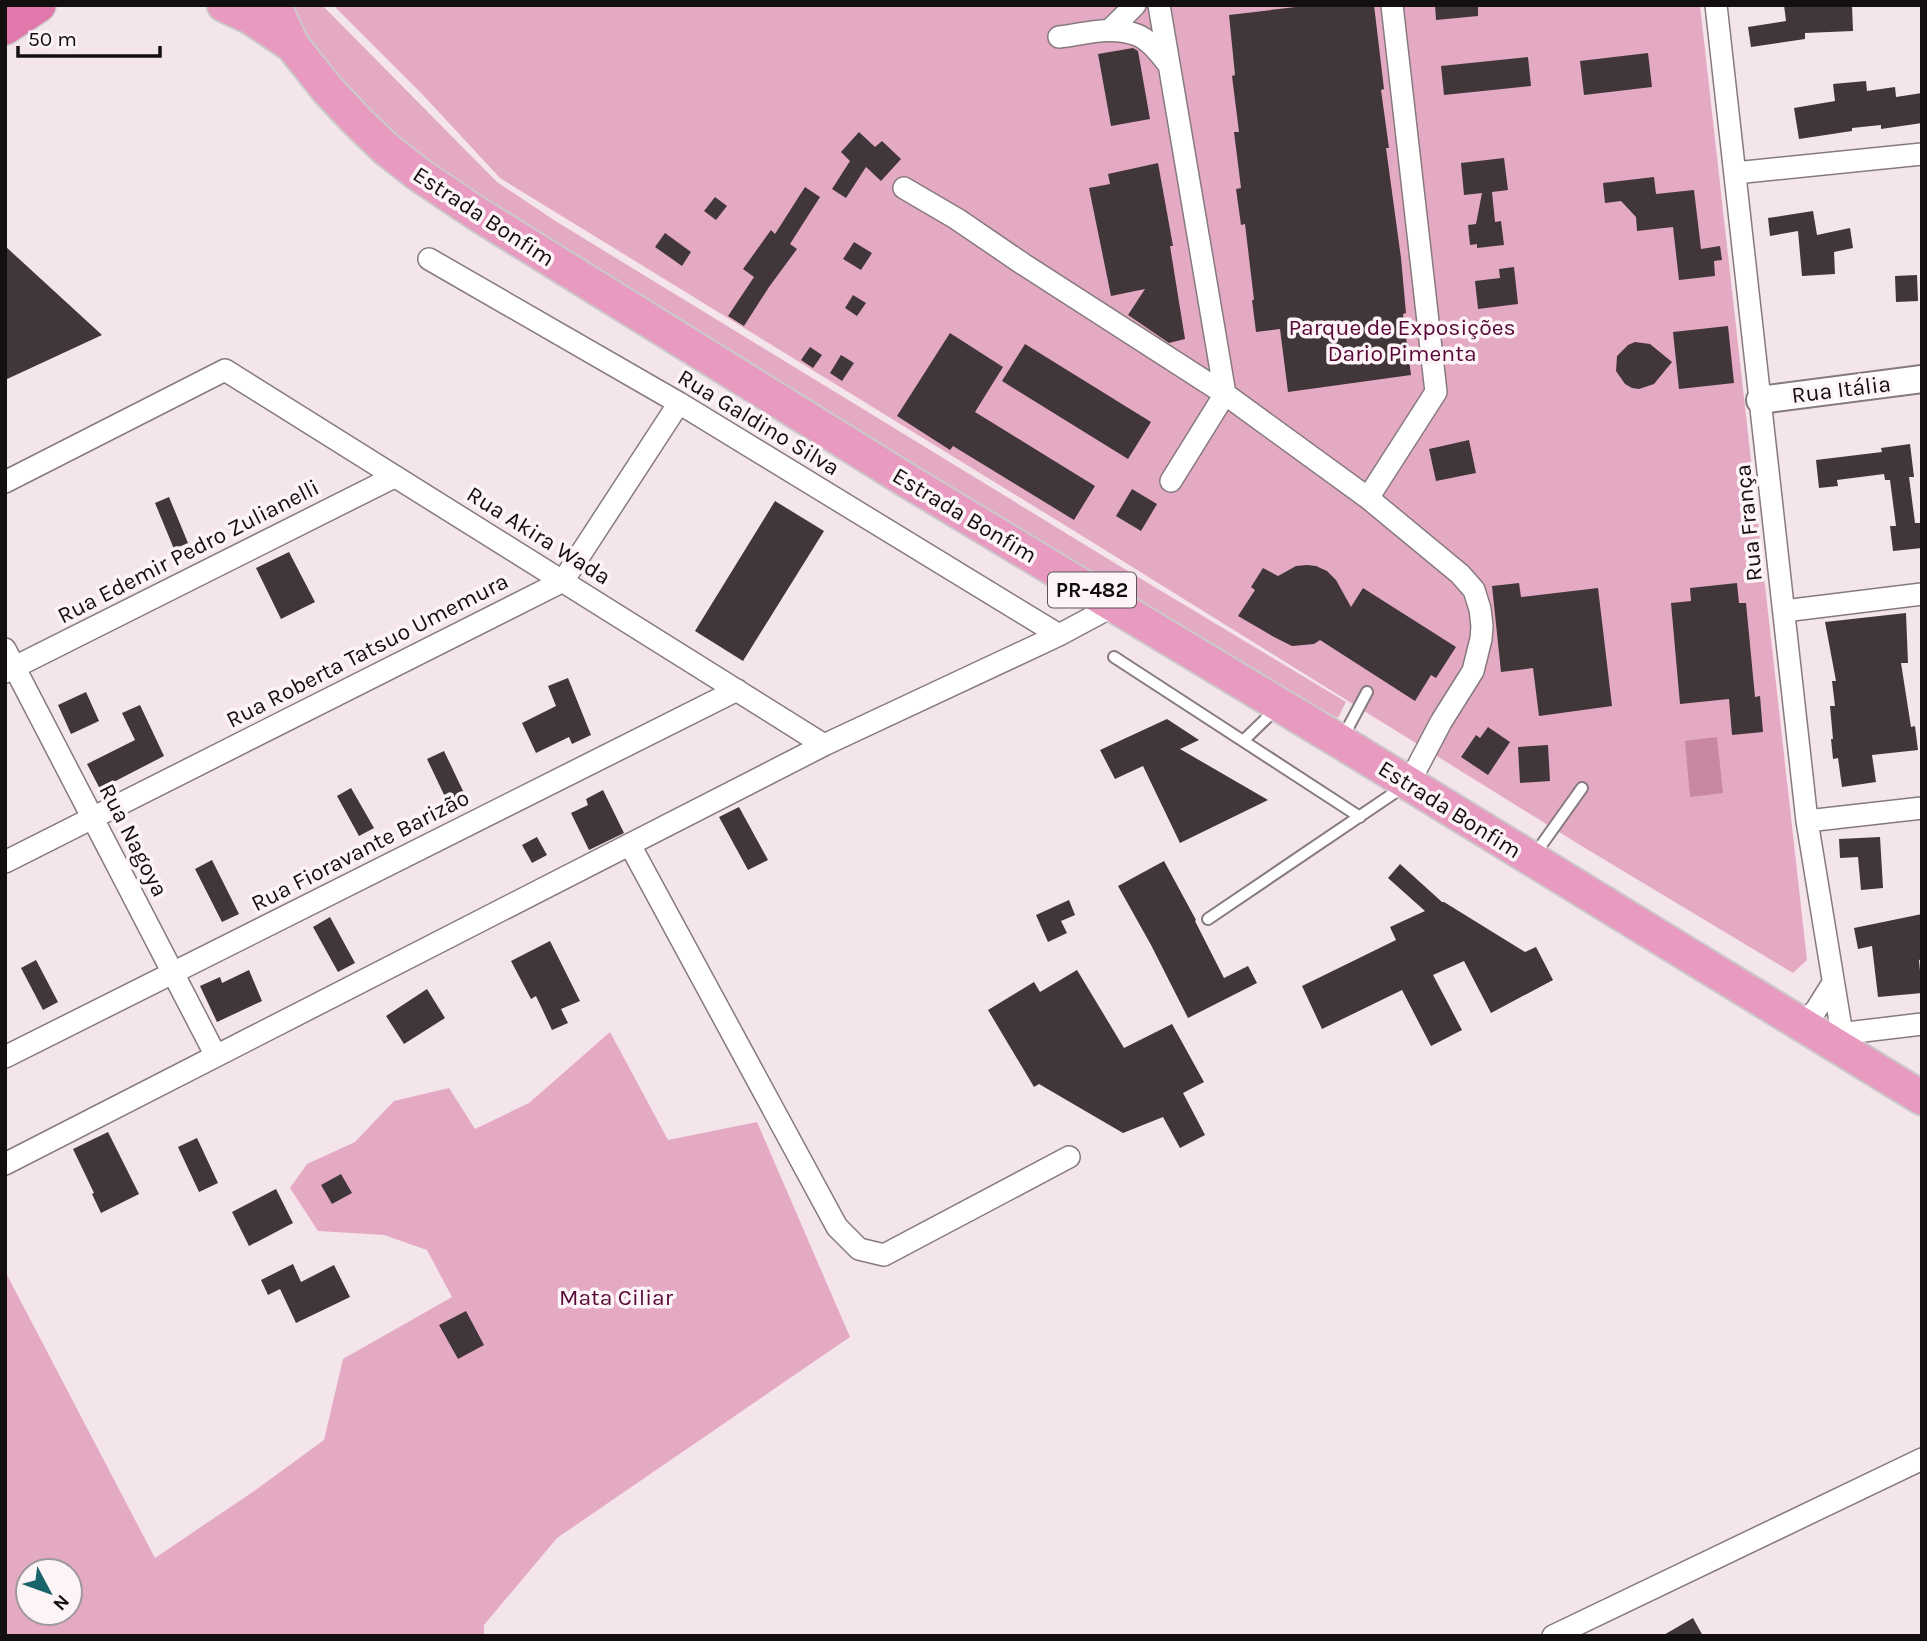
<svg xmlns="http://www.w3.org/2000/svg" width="1927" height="1641" font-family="Karla,sans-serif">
	<rect width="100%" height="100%" fill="#f4e5eb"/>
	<!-- green -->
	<path fill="#e5aac3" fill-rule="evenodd" d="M282 5H322L497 182 557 222 1118 565 1346 702 1338 718 1309 703 1303 705 528 236 366 116Z
		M333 5H1700L1807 960 1793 973 1580 845 1097 545 500 178 421 93Z
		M610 1032 668 1140 757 1122 850 1337 557 1538 484 1625V1636H5V1276L7 1275 155 1558 257 1489 324 1440 343 1359 452 1297 427 1250 384 1235 318 1231 290 1188 307 1164 355 1142 394 1101 449 1088 475 1129 529 1103ZM28 1571H70V1613H28Z"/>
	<!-- water -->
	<path fill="#c887a3" d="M1717 737 1723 793 1690 797 1685 741Z"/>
	<!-- building -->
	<path fill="#41363a" d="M1313 5H1374L1384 89 1381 90 1389 148H1386L1401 258 1406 313 1403 314 1411 375 1288 392 1280 329 1256 332 1252 300H1254L1245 224 1241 225 1236 189 1241 188 1234 132H1239L1232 76 1235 75 1229 15Z
		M1435 5H1478V16L1436 20Z
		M1784 5H1852L1853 31 1805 33V39L1751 47 1748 27 1786 21Z
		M1133 48 1138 51 1150 119 1111 126 1098 54Z
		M1648 53 1652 87 1584 95 1580 61Z
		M1528 57 1531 86 1444 95 1441 66Z
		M1866 81 1867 91 1895 87 1896 97 1922 93V123L1881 129V125L1852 128V131L1799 139 1794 108 1835 101 1833 84Z
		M859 132 875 147 882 141 901 159 881 181 866 167 846 198 832 189 850 161 841 152Z
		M1504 158 1508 190 1492 192 1495 222 1501 221 1504 245 1477 248V244L1470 245 1468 225 1476 224 1482 193 1464 195 1461 163Z
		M1158 163 1173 246H1170L1185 339 1169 343 1128 315 1145 289 1111 296 1089 188 1110 184 1108 174Z
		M1654 177 1656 194 1694 190 1701 249 1720 246 1722 260 1714 261 1715 276 1679 280 1673 227 1637 231 1636 217 1621 201 1605 203 1603 183Z
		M805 187 820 197 790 244 797 249 769 287 744 326 728 316 754 277 743 269 771 230 775 234Z
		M715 197 727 206 716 220 704 211Z
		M1813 211 1817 235 1850 228 1853 248 1834 252 1835 274 1802 276 1798 231 1770 236 1768 218Z
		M665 233 691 252 682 266 655 247Z
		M854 242 872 253 861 270 843 259Z
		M5 246 102 335 5 380Z
		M1514 267 1518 304 1478 309 1475 281 1500 278 1499 269Z
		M1917 275 1918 301 1896 302 1895 276Z
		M853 295 866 303 857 316 845 308Z
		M1728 326 1734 383 1679 389 1673 332Z
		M950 333 1003 367 975 412 1095 486 1074 520 953 446 950 450 897 416Z
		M1635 342 1650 344 1672 362 1654 384 1639 389 1632 388 1625 384 1616 371 1617 356 1628 345Z
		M1025 344 1151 422 1128 459 1002 381Z
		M810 347 822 355 813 368 801 360Z
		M841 355 854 363 842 381 830 373Z
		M1469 440 1476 473 1436 481 1429 449Z
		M1910 444 1914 477H1909L1915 523H1922V548L1893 551 1890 526H1896L1890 480H1885L1884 474 1837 480 1838 486 1819 488 1816 460 1882 452 1881 448Z
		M1132 489 1157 504 1141 531 1116 516Z
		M169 497 188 543 174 549 155 503Z
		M775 501 824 531 743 661 695 631Z
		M289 552 315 602 281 619 256 568Z
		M1307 565 1316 566 1327 571 1336 580 1351 607 1363 588 1456 647 1436 678 1431 675 1415 701 1320 640 1314 644 1292 646 1274 637 1238 616 1255 590 1251 587 1263 568 1278 576 1296 566Z
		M1519 583 1521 597 1598 588 1612 706 1539 716 1533 668 1501 672 1492 586Z
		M1737 583 1739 603H1746L1755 697 1760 696 1763 732 1732 735 1729 699 1680 704 1671 603 1691 601 1690 588Z
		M1906 613 1908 663H1901L1911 727 1915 726 1918 750 1872 755 1876 782 1842 787 1838 758 1833 759 1831 739H1833L1830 706H1835L1832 681H1836L1825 622Z
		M568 678 591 735 572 744 569 737 536 753 522 723 556 706 548 686Z
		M86 692 99 721 71 734 58 705Z
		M140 705 164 756 100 789 87 764 135 740 122 713Z
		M1167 719 1199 740 1180 749 1268 800 1180 843 1143 766 1115 779 1100 750Z
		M1488 727 1510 742 1488 775 1461 757 1476 735 1480 738Z
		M1548 745 1550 781 1520 783 1518 747Z
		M444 751 465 795 448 803 427 759Z
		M351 788 374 828 359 836 337 796Z
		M603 790 624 833 589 850 571 813 588 805 586 799Z
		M739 807 768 860 748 870 719 817Z
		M537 837 547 855 532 863 522 845Z
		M1880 837 1883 888 1861 890 1858 857 1840 858 1839 839Z
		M212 860 239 914 222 922 195 869Z
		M1164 861 1196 920 1195 921 1224 978 1248 966 1257 983 1188 1018 1151 945 1118 886Z
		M1400 864 1442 902H1444L1525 952 1536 947 1553 980 1491 1013 1464 961 1433 975 1462 1030 1431 1046 1402 990 1322 1029 1302 986 1396 940 1390 927 1425 911 1388 878Z
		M1069 900 1075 915 1061 921 1067 933 1048 942 1036 915Z
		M1922 914V959L1919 960 1922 993 1878 997 1872 946 1858 949 1854 928Z
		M330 917 355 963 338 972 313 927Z
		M550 941 580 1001 561 1009 568 1023 552 1030 536 996 531 999 511 961Z
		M36 960 58 1002 43 1010 21 968Z
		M249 970 262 1001 217 1022 200 986 220 977 222 983Z
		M1077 970 1124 1048 1172 1024 1204 1082 1183 1093 1205 1135 1180 1148 1163 1117 1123 1133 1039 1084 1034 1087 988 1010 1034 982 1040 992Z
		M427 989 445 1018 404 1044 386 1016Z
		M108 1132 139 1194 101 1213 92 1194 94 1193 73 1149Z
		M197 1138 218 1183 199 1192 178 1147Z
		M341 1174 352 1193 332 1204 321 1185Z
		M276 1189 293 1223 249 1246 232 1212Z
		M293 1264 301 1282 334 1265 350 1297 296 1323 280 1289 268 1295 261 1280Z
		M466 1311 484 1345 458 1359 439 1325Z
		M1693 1618 1703 1636H1662Z"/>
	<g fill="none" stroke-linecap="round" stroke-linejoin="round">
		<!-- service casing -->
		<g stroke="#877a7f" stroke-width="14">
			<path id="service" d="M1114 657 1360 817
				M1342 739 1367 692
				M1243 741 1276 709
				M1535 854 1582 788
				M1208 919 1403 787"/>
		</g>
		<!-- minor casing -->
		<g stroke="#877a7f" stroke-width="24">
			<path id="minor" d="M1159 5 1225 394 1368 498 1460 574 1474 590 1480 609 1482 626 1481 639 1473 671 1441 722 1409 783
				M1716 5 1807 821 1842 1034
				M1110 30 1135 5
				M1059 37C1084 34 1112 25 1137 35 1150 40 1160 54 1169 65
				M1735 173 1922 154
				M904 188 957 219 1023 264 1225 394 1171 481
				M429 259 679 403 1059 635
				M5 482 225 370 824 745
				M1368 498 1436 392 1392 5
				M1784 611 1922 594
				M5 649 216 1056
				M5 672 394 477
				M1807 821 1922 808
				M630 845 837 1227 859 1249 884 1255 1069 1157
				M5 862 563 581 679 403
				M1802 1024 1816 1010 1833 983
				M1830 1035 1922 1024
				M5 1057 737 690
				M5 1164 824 745 1059 635 1115 605
				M1553 1636 1922 1459"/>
		</g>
		<!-- tertiary casing -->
		<g stroke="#877a7f" stroke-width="30">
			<path id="tertiary" d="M1760 400 1922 379"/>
		</g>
		<!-- primary casing -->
		<g stroke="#cbcaca" stroke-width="37">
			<path id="primary" d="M224 5 250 17 292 45
				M274 5 292 45 327 89 356 120 385 148 418 174 476 213 906 480 1341 742 1922 1098"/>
		</g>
		<!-- trunk casing -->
		<g stroke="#cbcaca" stroke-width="38">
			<path id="trunk" d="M5 27 38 5"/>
		</g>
		<!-- service -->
		<use href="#service" stroke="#fff" stroke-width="10"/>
		<!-- minor -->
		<use href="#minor" stroke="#fff" stroke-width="21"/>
		<!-- tertiary -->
		<use href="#tertiary" stroke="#fff" stroke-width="26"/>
		<!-- primary -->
		<use href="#primary" stroke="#e89ac1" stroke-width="33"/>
		<!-- trunk -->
		<use href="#trunk" stroke="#e078ac" stroke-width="35"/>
	</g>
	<g text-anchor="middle" stroke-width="7" stroke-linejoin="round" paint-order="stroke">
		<!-- shield labels -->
		<rect fill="#fdf4f8" stroke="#595356" stroke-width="2" x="1048" y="572.5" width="88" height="35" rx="5"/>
		<g font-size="21" font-weight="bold" fill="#130e10">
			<text x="1092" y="597">PR-482</text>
		</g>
		<!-- street labels -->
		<g font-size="23" fill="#130e10" stroke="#fdf4f8">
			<text transform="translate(484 216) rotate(33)" y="8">Estrada Bonfim</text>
			<text transform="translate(1841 389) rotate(-7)" y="8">Rua Itália</text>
			<text transform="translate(759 422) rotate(31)" y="8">Rua Galdino Silva</text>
			<text transform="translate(965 515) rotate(31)" y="8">Estrada Bonfim</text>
			<text transform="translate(1748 523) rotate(-96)" y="8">Rua França</text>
			<text transform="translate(539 535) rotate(32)" y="8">Rua Akira Wada</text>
			<text transform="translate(188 551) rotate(-27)" y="8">Rua Edemir Pedro Zulianelli</text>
			<text transform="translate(367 650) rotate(-27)" y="8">Rua Roberta Tatsuo Umemura</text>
			<text transform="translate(1450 809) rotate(32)" y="8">Estrada Bonfim</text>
			<text transform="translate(134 840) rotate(63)" y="8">Rua Nagoya</text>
			<text transform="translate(360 850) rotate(-27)" y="8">Rua Fioravante Barizão</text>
		</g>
		<!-- park labels -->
		<g font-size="23" fill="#580836" stroke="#fdf4f8">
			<text x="1402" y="335">Parque de Exposições<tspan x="1402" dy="26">Dario Pimenta</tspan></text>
			<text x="616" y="1305">Mata Ciliar</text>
		</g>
	</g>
	<!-- border -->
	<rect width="1927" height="1641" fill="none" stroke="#130e10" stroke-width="14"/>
	<!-- north arrow -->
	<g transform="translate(49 1592) rotate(131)"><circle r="33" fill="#fdf4f8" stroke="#9f989b" stroke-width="2"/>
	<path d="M0-5L12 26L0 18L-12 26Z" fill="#17656a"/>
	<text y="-10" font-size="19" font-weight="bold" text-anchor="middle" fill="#130e10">N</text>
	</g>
	<!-- scale -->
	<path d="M18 46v10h142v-10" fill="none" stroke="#130e10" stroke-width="3.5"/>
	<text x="28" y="46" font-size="21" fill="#130e10" stroke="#fdf4f8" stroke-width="5" paint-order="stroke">50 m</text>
</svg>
